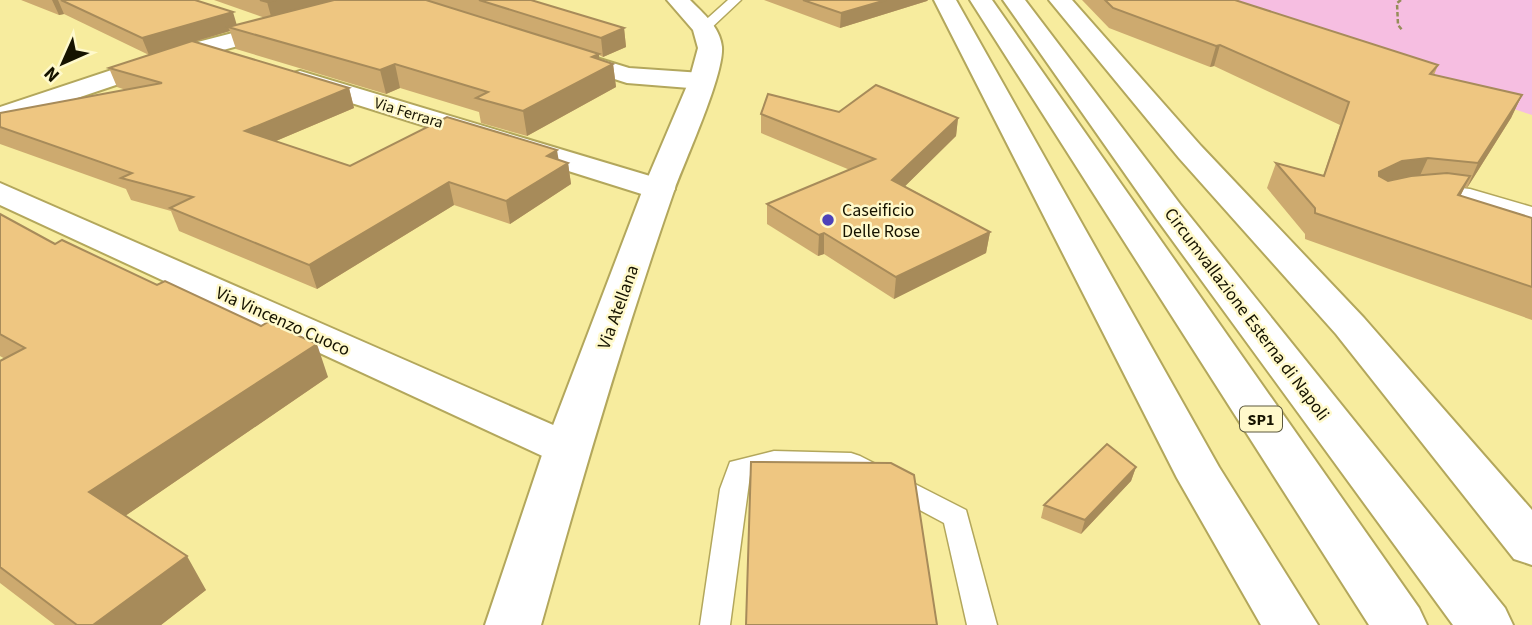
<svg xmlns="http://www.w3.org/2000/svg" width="1532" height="625" font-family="'Source Sans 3',sans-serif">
	<rect width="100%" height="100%" fill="#f7ec9e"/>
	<!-- green -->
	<path fill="#f6bee1" d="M1178 0H1532V115Z"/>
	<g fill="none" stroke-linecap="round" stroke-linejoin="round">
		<!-- service casing -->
		<g stroke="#b3a75c" stroke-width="3">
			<path id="service" d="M728 0H741L708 31H700V25Z
				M1436 185 1470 189 1532 207V218L1468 199 1430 194 1427 190Z
				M774 451 851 453 860 456 966 510 997 625H967L944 523 847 471 774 469 750 475 730 625H700L720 489 730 462Z"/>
		</g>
		<!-- minor casing -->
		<g stroke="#b3a75c" stroke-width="4">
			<path id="minor" d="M360 0H396L393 5 208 54 0 124V107L190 44Z
				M564 48 629 68 702 73 711 76 715 81 711 86 702 89 627 83 555 60 552 55 555 50Z
				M300 71 670 182 675 189 670 196 659 199 648 196 291 84 287 79 291 74Z
				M0 183 583 438 590 449 583 460 567 465 551 460 0 205Z"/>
		</g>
		<!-- secondary casing -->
		<g stroke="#b3a75c" stroke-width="4">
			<path id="secondary" d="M667 0H690C703 13 720 27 722 47 724 75 686 158 675 188 625 332 582 478 541 625H485L544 449 643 189 689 81 698 48 693 30Z"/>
		</g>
		<!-- trunk casing -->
		<g stroke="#b3a75c" stroke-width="4">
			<path id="trunk" d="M934 0H956L1219 467 1318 625H1261L1177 478Z
				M970 0H992L1419 608 1427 625H1369Z
				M1003 0H1025L1180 204 1505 608 1513 625H1453L1156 218Z
				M1049 0H1072L1201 146 1364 318 1532 510V565L1514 559 1336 334 1179 158Z"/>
		</g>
		<!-- path -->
		<path stroke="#958d59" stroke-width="2.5" stroke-dasharray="4.5 2.5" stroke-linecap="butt" d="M1401 0 1397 3 1398 25 1403 31"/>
		<!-- service -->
		<use href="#service" fill="#fff" fill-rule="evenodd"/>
		<!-- minor -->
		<use href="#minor" fill="#fff" fill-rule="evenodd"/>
		<!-- secondary -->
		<use href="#secondary" fill="#fff" fill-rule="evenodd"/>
		<!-- trunk -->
		<use href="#trunk" fill="#fff" fill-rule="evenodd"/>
	</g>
	<!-- wall -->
	<path fill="#cdaa6f" d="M21 0H195L237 25 265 18 214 0H531L624 28 626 47 603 57 599 55V59L613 64 616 87 527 136 481 123 479 112 400 88 386 94 236 49 230 31 194 42 349 88 354 108 276 141 350 166 559 160 568 163 571 184 510 224 454 205 317 289 179 231 171 211 131 200 126 189 0 144V113L126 90 117 87 109 68 149 55 64 14 59 15Z
		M764 0H928L927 1 840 28Z
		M1082 0H1235L1438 65 1434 75 1522 95 1511 118 1467 188 1465 187 1460 196 1532 218V320L1305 239V234L1267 188 1276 163 1323 176 1340 125 1214 66 1210 67 1109 28Z
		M839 112 958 118 956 136 905 186 990 232 986 253 894 299 824 254 818 256 767 224V204L850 170 761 133V114Z
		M0 214 55 244 328 377 125 516 206 590 161 625H55L0 583V361L5 359 0 356Z
		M1136 467 1131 481 1081 534 1041 518 1044 505Z"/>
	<!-- shaded-wall -->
	<path fill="#a78b5a" d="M52 0H58L64 14 59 15Z
		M276 0H350L272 20 267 2Z
		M886 0H928L927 1 840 28 841 13Z
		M233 12 238 29 228 27 230 31 149 55 142 38Z
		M624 28 626 47 603 57 601 38Z
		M1220 45 1214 66 1210 67 1216 46Z
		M599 54 600 71 613 64 616 87 527 136 523 111 592 57Z
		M395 64 400 88 386 94 380 70Z
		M349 88 354 108 252 151 245 131Z
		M1522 95 1511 118 1467 188 1478 163Z
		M958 118 956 136 891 200 892 180Z
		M557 150 560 168 568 163 571 184 510 224 506 201 547 156Z
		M1428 158 1417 182 1368 197 1379 172 1402 161Z
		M1470 176 1458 201V195Z
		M449 182 454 205 317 289 309 265Z
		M990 232 986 253 894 299 896 277Z
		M824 233V254L818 256 819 235Z
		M317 344 328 377 109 527 89 492Z
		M1136 467 1131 481 1081 534 1085 520Z
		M187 556 206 590 161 625H93Z"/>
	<!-- building -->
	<path fill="#eec681" stroke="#a78b5a" stroke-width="2" d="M61 0H195L233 12 142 38Z
		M260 0H276L267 2Z
		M334 0H426L599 54 592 57 613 64 523 111 476 98 488 92 395 64 380 70 228 27Z
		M479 0H531L624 28 601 38Z
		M803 0H886L841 13Z
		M1105 0H1235L1438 65 1430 74 1522 95 1478 163 1428 158 1402 161 1379 172V176L1388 181 1411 176 1447 173 1470 176 1458 195 1532 218V287L1315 213V208L1276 163 1324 176 1349 102 1220 45 1216 46 1113 8Z
		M192 41 349 88 245 131 350 166 447 117 557 150 547 156 568 163 506 201 449 182 309 265 170 208 193 197 121 178 132 173 0 127V113L162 83 109 68Z
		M876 85 958 118 892 180 990 232 896 277 824 233 819 235 767 204 875 159 761 114 768 94 839 112Z
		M0 214 55 244 62 240 157 285 165 281 261 326 268 322 317 344 89 492 187 556 93 625H77L0 567V361L25 348 0 334Z
		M1107 444 1136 467 1085 520 1044 505Z
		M751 462 891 463 914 475 937 625H746Z"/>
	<!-- markers -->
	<circle fill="#4d42b9" stroke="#fff9cb" stroke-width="2.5" cx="828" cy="220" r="7"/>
	<g text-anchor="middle" stroke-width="5" stroke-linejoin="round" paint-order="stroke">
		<!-- far-street labels -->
		<g font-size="16" fill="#161300" stroke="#fff9cb">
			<text transform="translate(409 112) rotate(17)" y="6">Via Ferrara</text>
		</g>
		<!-- shield labels -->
		<rect fill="#fff9cb" stroke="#5c583d" stroke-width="2" x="1240" y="406.5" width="42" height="25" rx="5"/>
		<g font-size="16" font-weight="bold" fill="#161300">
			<text x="1261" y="425">SP1</text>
		</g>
		<!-- poi labels -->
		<g font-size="18" fill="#161300" stroke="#fff9cb" text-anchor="start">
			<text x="842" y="216">Caseificio<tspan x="842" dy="21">Delle Rose</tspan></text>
		</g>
		<!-- street labels -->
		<g font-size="18" fill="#161300" stroke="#fff9cb">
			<text transform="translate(618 307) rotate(-70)" y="6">Via Atellana</text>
			<text transform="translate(1247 314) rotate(53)" y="6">Circumvallazione Esterna di Napoli</text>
			<text transform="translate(283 321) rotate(24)" y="6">Via Vincenzo Cuoco</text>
		</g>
	</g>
	<!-- north arrow -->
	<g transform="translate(63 63) rotate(225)" stroke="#fff9cb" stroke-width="5" paint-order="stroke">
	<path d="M0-5L12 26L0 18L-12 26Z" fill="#161300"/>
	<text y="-10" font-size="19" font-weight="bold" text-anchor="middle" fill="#161300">N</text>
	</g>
</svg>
